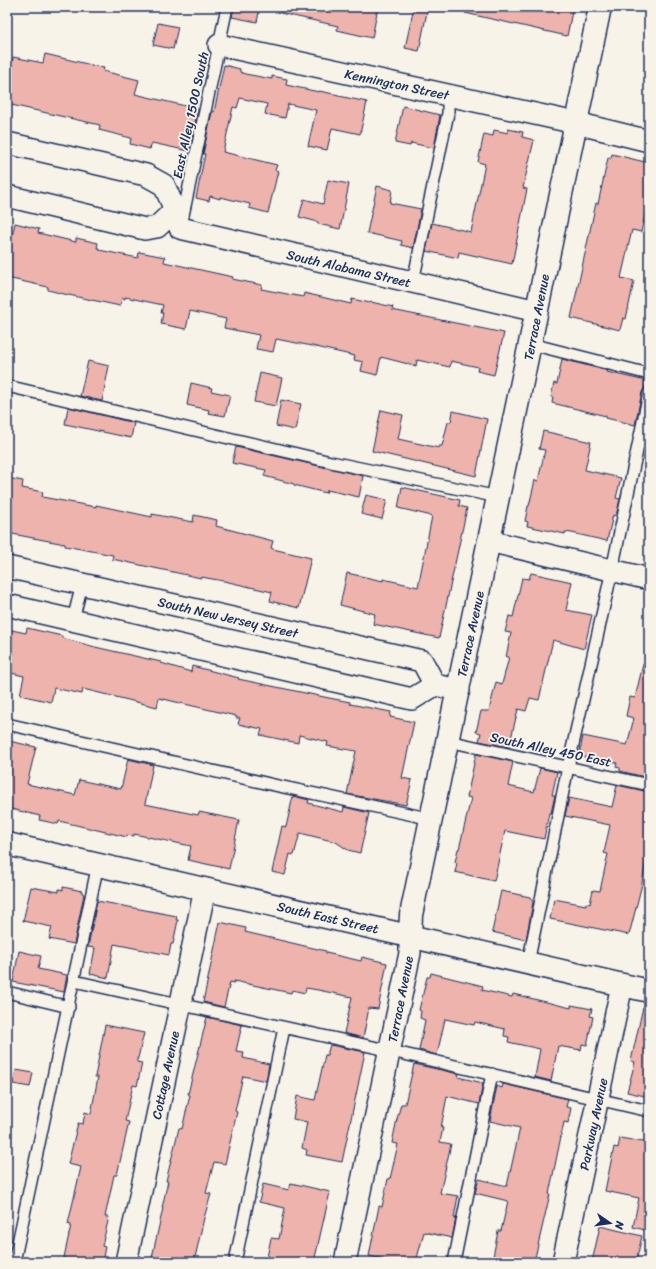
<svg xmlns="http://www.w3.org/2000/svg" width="656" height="1269" font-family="Sriracha,sans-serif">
	<rect width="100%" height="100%" fill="#f7f3e8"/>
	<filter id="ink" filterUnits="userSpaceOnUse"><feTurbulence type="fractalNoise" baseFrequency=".025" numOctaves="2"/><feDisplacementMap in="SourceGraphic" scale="8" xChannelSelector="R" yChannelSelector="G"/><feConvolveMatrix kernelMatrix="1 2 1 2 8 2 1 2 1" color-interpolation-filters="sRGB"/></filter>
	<g filter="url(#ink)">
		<!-- building -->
		<path fill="#eeb3ac" stroke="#1b2f5e" d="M234 7H260L257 22 232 17Z
			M281 7H378L372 38 337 30 338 26 280 13Z
			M414 7H428L419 51 405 48Z
			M465 7H573L567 36 465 13Z
			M158 23 178 27 173 49 153 45Z
			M45 54 104 68 103 71 139 80 135 94 198 109 189 151 152 143 150 149 130 144 131 138 99 130 100 125 7 104V74L10 60 12 61 13 57 43 63Z
			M224 65 240 69V72L245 74 272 79V76L287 79 286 85 319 92V91L339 95V96L367 102 360 134 332 128 327 150 308 146 316 110 288 104 285 118 265 114 267 104 240 98 237 108 233 107 223 152 277 165 275 170 278 171 268 213 249 208 250 204 220 197V199L210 196 209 201 196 198 205 154H203L212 112H214Z
			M403 106 440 115 434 148 411 143 410 146 395 143Z
			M508 129 523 132 522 137 534 140 523 188 527 189 512 264 459 252 458 258 426 251 432 223 471 232 485 164 478 162 484 134 493 136 494 130 508 133Z
			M612 154 649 163V199L641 232 632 230 621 278 634 281 626 319 623 318 620 330 571 318 596 203 598 204 608 158H611Z
			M328 180 349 184 340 229 318 224V222L299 217 304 199 323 204Z
			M377 186 392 190 390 203 421 209 413 248 401 245 402 241 367 233Z
			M15 223 39 229 38 233 76 242V238L98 243 97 248H99V250L138 258 139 252 165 257 164 262 233 277 232 279 262 285 261 289 303 297 304 293 351 304 352 299 370 303 371 302 393 307 392 310 504 333 494 375 477 371 478 367 451 361 450 367 417 360 416 366 381 357 377 375 361 371 363 362 354 360 355 356 312 346 276 339 273 352 256 349 259 335 224 328 226 319 190 311 186 329 161 324 163 313H161L163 305 125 297V299L122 298 120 306 64 294 48 290V287L7 278V258Z
			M562 359 608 371 607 372 646 381 645 388 642 392 635 425 606 418V416L552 403 553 397H551L554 383 557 384Z
			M88 361 109 366 102 401 80 396Z
			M260 373 282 378 276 406 254 402Z
			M191 383 212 388 211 391 230 395 225 416 208 413 209 410 187 405Z
			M281 400 301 404 295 430 276 426Z
			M68 407 134 423 131 438 65 424Z
			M381 410 403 415 398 439 439 448V446H442L448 422H451L453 411 487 419 476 476 372 451Z
			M543 431 591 442 585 470 621 478 616 498 620 499 616 516 613 515 607 541 572 533 565 532V534L527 526 528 522 525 521 528 506H529L535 480 538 481 545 450 539 449Z
			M236 447 363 476 359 497 327 490 326 493 294 485V484L264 476 266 470 232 463Z
			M7 478 23 481 22 488 43 492 42 497 96 507V505L152 517V514L193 522 194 515 217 520 216 526 273 541 271 548 273 549 311 558 299 608 270 601 272 592 224 581 201 577V578L112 559 113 555 65 546V544L7 533Z
			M402 487 460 500 459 506 467 508 439 638 373 624 375 614 340 605 347 573 383 581V579L418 587 432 516 398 508Z
			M366 495 387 500 382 519 361 514Z
			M531 573 572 582 566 610 592 615 584 649 553 640 539 700 530 698 526 711 518 709 509 747 479 741 481 733 476 732 481 711H489L496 682 502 684 509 657H506L511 633 505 632 509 616 513 617 522 578 529 579Z
			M27 628 62 636V638L95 647 161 662V663L191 672 192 666 239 678 238 679 329 698 350 702V704L391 712 390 717 414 722 402 778 412 780 406 805 347 794 356 751 327 746 328 742 299 735 298 743 260 735 262 729 238 724 240 718H236V716L159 698 157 707 83 689 82 694 54 688 51 702 20 695 24 676 7 672V629L26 633Z
			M643 664 649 665V778L620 771V768L616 767 617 763 579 756 583 736 627 745 634 718 626 716 630 697 635 698Z
			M9 741 36 747 27 784 75 795 79 780 121 789 128 759 153 765 145 804 198 815 199 812 239 820 229 869 188 860 191 846 134 834V836L127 835V837L59 821 58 824 39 820 40 816 7 808V751Z
			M476 754 513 762 508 786 534 792 540 768 557 772 552 795H555L551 813H549L544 839 505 831 494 881 455 872 457 863 455 862 458 849H459L471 798 467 797Z
			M617 785 649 792V845L641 888 629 935 550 919 554 899 586 905V903L590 904 593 890 600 891 608 854 604 853 610 825 565 816 569 798 612 807Z
			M293 796 309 800 308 803 343 812 344 807 369 813 360 853 348 850 336 842 300 833 294 855 290 854 285 875 272 872 282 826 286 827Z
			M31 887 59 892V889L63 890V887L82 891V893L84 894 74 944 49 939 52 927 23 921Z
			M501 891 530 897 533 902 526 940 492 932Z
			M97 901 177 916 176 920H178L173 944H171L169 955 114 944 108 978 90 974 95 948 88 947Z
			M220 922 246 928 245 932 326 951V953L361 961 362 957 387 963 378 1009 369 1008 363 1038 344 1033 352 997 318 990 306 988 305 993 292 990 291 993 234 981V983L230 982 224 1007 203 1002Z
			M19 951 41 956 38 969 67 975 64 992 13 982Z
			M431 973 483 986 482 990 512 997 513 994 571 1008V1005L592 1009 590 1016 593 1017 587 1045 582 1044 581 1050 558 1046 551 1081 535 1077 540 1049 508 1042 509 1037 504 1036 505 1029 475 1022 474 1025 445 1019 437 1055 419 1050 425 1020 420 1018 421 1011 419 1010 427 977H430Z
			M643 1007 649 1008V1097L627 1092 635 1062 631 1061Z
			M207 1017 242 1025 236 1051 244 1052 243 1058 269 1064 266 1081 243 1076 235 1111 237 1112 225 1164 214 1162 206 1193 211 1194 204 1218 194 1262H151L163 1208H162L168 1181H166L179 1128 182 1129 190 1095 188 1094Z
			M105 1025 144 1033 137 1062 142 1063 137 1086 133 1085 125 1121 129 1122 117 1175H114L105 1217H109L102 1246 105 1247 102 1262H63L71 1225 68 1224 81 1167 68 1164 78 1123 83 1124 85 1112 91 1114 98 1077H95Z
			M330 1045 365 1052 342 1162 306 1155 307 1150 302 1148 307 1122 293 1119 297 1096 315 1100 325 1055H327Z
			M414 1064 459 1074 458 1077 483 1083 479 1104 447 1096 441 1128H443L440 1142 451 1144 440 1193 458 1196 454 1218H456L452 1238 424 1232 416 1262H397L369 1256 379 1206 382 1207 388 1179H390L398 1144 392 1143 397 1119 401 1104H405Z
			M16 1070 33 1073 30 1087 13 1084Z
			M503 1084 568 1099 566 1107 571 1108 568 1123 564 1122 549 1194H550L534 1262H492L498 1231H501L508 1201 475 1193 479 1179 507 1186 520 1128 490 1121 497 1086 502 1088Z
			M620 1138 649 1143V1231L633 1227 639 1198 605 1191 614 1147 618 1148Z
			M291 1183 330 1192 314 1262H266L271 1238 279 1239 285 1208 259 1202 263 1184 289 1190Z
			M600 1226 642 1236 636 1262H592Z"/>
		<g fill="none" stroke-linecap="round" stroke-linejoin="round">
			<!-- lane casing -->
			<g stroke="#1b2f5e" stroke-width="14">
				<path id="lane" d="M182 220 227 7
					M413 282 448 113V95
					M531 344 649 374
					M7 386 331 462 498 497
					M73 620 82 584
					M7 724 274 785 432 819
					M448 741 649 785
					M528 963 568 767 612 570 649 393
					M74 981 378 1048 649 1111
					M7 992 69 1007
					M14 1262 98 864
					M235 1262 284 1028
					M454 1262 492 1074"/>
			</g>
			<!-- street casing -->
			<g stroke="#1b2f5e" stroke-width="24">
				<path id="street" d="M219 45 576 123 649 141
					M7 143 146 175 164 185 175 210 180 228 537 311
					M7 196 145 229 157 227 175 210
					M489 541 649 579
					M7 567 422 661 435 685
					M7 605 412 699 435 685 459 690
					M126 1262 205 889
					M345 1262 410 953V936
					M563 1262 622 985"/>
			</g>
			<!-- secondary casing -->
			<g stroke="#1b2f5e" stroke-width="25">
				<path id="secondary" d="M7 844 649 991
					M410 936 411 915 600 7"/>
			</g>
			<!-- lane -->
			<use href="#lane" stroke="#f7f3e8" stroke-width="11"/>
			<!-- street -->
			<use href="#street" stroke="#f7f3e8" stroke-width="21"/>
			<!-- secondary -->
			<use href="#secondary" stroke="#f7f3e8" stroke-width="22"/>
		</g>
	</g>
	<g text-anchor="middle" stroke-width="3.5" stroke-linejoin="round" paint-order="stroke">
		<!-- street labels -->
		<g font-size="13" fill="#1b2f5e" stroke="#f7f3e8">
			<text transform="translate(397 84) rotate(12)" y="5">Kennington Street</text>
			<text transform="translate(190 115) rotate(-78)" y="5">East Alley 1500 South</text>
			<text transform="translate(349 268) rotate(13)" y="5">South Alabama Street</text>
			<text transform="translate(536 317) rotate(-79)" y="5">Terrace Avenue</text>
			<text transform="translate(228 617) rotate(13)" y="5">South New Jersey Street</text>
			<text transform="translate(470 634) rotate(-78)" y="5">Terrace Avenue</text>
			<text transform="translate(551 749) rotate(12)" y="5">South Alley 450 East</text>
			<text transform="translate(328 917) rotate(13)" y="5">South East Street</text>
			<text transform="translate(400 999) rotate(-79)" y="5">Terrace Avenue</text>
			<text transform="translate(165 1075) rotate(-78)" y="5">Cottage Avenue</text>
			<text transform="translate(593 1124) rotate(-78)" y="5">Parkway Avenue</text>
		</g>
	</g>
	<!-- margin -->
	<rect width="656" height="1269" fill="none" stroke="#f7f3e8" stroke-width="24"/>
	<rect x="12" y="12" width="632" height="1245" fill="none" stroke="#1b2f5e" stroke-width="1.5" filter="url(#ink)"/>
	<!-- north arrow -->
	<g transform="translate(610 1223) rotate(103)" stroke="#f7f3e8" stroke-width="3" paint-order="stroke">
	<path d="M0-3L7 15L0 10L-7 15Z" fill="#1b2f5e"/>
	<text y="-6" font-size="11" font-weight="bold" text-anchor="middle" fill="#1b2f5e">N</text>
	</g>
</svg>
